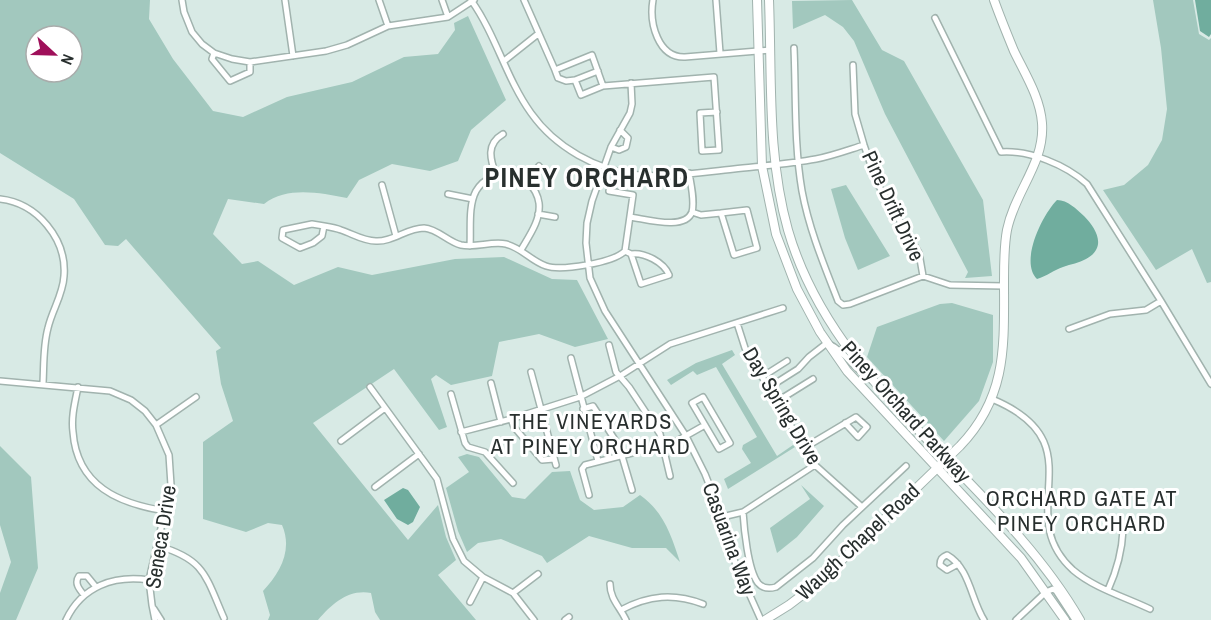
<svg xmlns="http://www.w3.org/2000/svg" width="1211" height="620" font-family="'Archivo Narrow',sans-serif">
	<rect width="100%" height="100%" fill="#d8eae5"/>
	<!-- green -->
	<path fill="#a2c8be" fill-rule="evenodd" d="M0 0H150L149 19 173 59 213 111 243 117 287 97 352 82 404 57 438 54 455 30 454 23 468 16 506 100 471 130 458 161 430 171 392 164 359 180 347 198C319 193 288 186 264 204L228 199 213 234 242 264 258 261 294 285 338 267 372 275 455 259 504 257 552 279 577 280 608 339 575 347 539 334 499 342 492 376 451 385 436 375 431 379 447 427 439 430 394 369 313 423 408 540 438 505 446 537 456 560 438 575 476 620H380L375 612 371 593C348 589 332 604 318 620H268L270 615 263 591C280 573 293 550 282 525L268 523 246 532 203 519V442L233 421 221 384 216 351 221 348 126 239 118 246 105 245 74 199 0 153ZM36 36H72V72H36Z
		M852 0 882 50 904 61 983 200 992 276 965 278 968 272 885 114 854 41 843 27 825 15 793 29 792 1Z
		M1153 0H1193L1199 34 1209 40 1211 38V282L1207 283 1192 249 1156 270 1103 190 1124 185 1148 165 1162 140 1167 109 1161 48Z
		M846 185 890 256 858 270 845 238 831 189Z
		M952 303 993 315V362L979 401 944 441 867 357 877 327 940 304Z
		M732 350 735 355 722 364 777 456 793 445 795 447 728 489 724 479 751 463 742 449 743 445 757 437 716 367 697 375 693 371 671 385 667 380 696 363Z
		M0 446 31 477 38 568 16 620H0V593L11 562 0 525Z
		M467 454 479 457 512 497 525 499 552 472 570 471 580 500 594 510 623 507 640 495C664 512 671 535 680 562L666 548H632L589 536 547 563 542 556 501 539 478 543 467 552 458 531 446 488 469 472 458 457Z
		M801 485 824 506 797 537 777 553 770 528 810 499Z"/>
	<!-- water -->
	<path fill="#70ad9e" d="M1195 0H1211V34L1209 37 1200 31Z
		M1057 200C1068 200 1076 209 1084 216 1097 229 1107 248 1086 259 1079 263 1071 264 1063 267 1054 270 1047 276 1037 279 1019 261 1043 214 1057 200Z
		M403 488 408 490 420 507 413 522 408 525 397 519 384 500Z"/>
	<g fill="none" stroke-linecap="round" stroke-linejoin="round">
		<!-- street casing -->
		<g stroke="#a1b3ae" stroke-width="8">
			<path id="street" d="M182 0 184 12 192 32 202 44 214 53 232 59 250 62 326 51 347 45 388 26 448 17 474 0
				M285 0 293 56
				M379 0 388 26
				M442 0 448 17
				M471 0C496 35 506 78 531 113 555 147 597 171 639 175 670 178 703 172 734 169 761 166 789 164 816 159 832 156 848 150 864 145
				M524 0 555 70
				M653 0C649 23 658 58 685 57L771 50
				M716 0 720 53
				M935 18 1001 152C1030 150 1066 165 1087 184L1161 301 1211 384
				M794 48C796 95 794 145 802 191 809 229 824 265 838 301L843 305 850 304 923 276 950 285 1004 286
				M214 53 212 59 230 81 250 72V62
				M504 61 538 34
				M853 65 855 114 864 145 877 183 919 253 923 276
				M575 80 598 71
				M631 83 632 104 630 113 611 147 592 201 587 223 586 243 590 278 605 311 686 436 705 474 722 517 735 562 761 620
				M603 86 581 95 575 80 566 81 558 78 555 70 592 55 603 86 714 77 719 150 702 151 700 113 717 112
				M611 147 619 150 626 147 628 138 620 130
				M496 175C490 159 486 144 503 134
				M527 181 539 166
				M382 185 396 236
				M448 194 473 199
				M0 199C37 203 67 239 64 276 63 295 52 310 48 328 43 346 44 366 43 383
				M692 212 701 215 721 213 734 255 757 248 747 210 721 213
				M538 214 555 217
				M630 217C646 219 685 231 692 212 695 201 691 185 689 173
				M312 224 324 226 322 236 313 243 300 248 282 238 283 230Z
				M324 226C330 227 336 228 341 230 353 234 363 241 376 241 393 242 407 228 424 228 438 229 448 242 461 245 476 248 491 241 506 244 522 248 531 261 546 266 561 271 613 263 625 251L633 195 609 191
				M470 246C471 229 468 206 476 191 492 164 534 171 539 203 541 220 529 236 521 250
				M625 251 631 254 641 284 669 275C664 262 644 252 631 254
				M737 323 745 348 804 448 815 465 862 507
				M1069 329 1110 314 1146 310 1161 301
				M609 345 616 372 629 387 660 434 670 476
				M571 358 598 461
				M531 372 556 465
				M762 377 787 361
				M0 381 110 391 131 400 145 411 156 425 169 455 171 485 149 580 152 605 155 620
				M491 383 501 422
				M78 387C75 402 71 417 73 432 77 486 119 504 166 511
				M370 387 437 479 453 539 464 561 483 577 513 593 534 620
				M768 388 798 369 809 357 827 343C845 351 854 369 871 380
				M451 394 465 443 468 447 485 452 513 483
				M703 397 730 443 719 449 692 403Z
				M992 399C1100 444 1009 512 1073 570 1094 588 1125 597 1150 609
				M776 402 813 379
				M583 409 593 406 619 446 632 490
				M511 419 514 427 542 460 554 459
				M156 425 196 397
				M461 432 511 419 580 397 620 376 670 344 783 308
				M341 441 385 408
				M804 448 856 417 867 427 858 437 845 423
				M375 487 419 454
				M589 495 582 469 585 465 675 442 705 425
				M743 512C744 528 748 570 758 583 763 589 769 589 776 587L813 558 843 525 906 466
				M722 517 743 512 815 465
				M158 546C205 559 206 577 224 618
				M958 564 947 570 940 565C940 559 942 557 947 555 970 568 971 600 984 620
				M610 584C610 599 620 607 626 620
				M1108 590C1117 570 1122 553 1123 530
				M513 593 538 574
				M84 595C79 589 74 583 79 576H87L96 587
				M470 602 483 577
				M154 609 161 620
				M621 610C649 595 674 593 703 604
				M66 620C82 586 114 575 149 580
				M565 620 569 617
				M1016 620 1046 592 1053 589 1056 591 1075 620"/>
		</g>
		<!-- secondary casing -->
		<g stroke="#a1b3ae" stroke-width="10">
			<path id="secondary" d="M757 0 762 166 776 234 797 289 820 332 847 371 1021 558 1065 620
				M769 0C772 77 767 156 788 230 835 393 998 478 1080 620
				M765 620 789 605 818 583 960 446C1008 396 1004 344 1004 280 1004 263 1004 246 1007 230 1015 191 1045 163 1042 123 1040 97 1025 74 1014 51 1007 34 1000 17 994 0"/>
		</g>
		<!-- street -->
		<use href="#street" stroke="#fff" stroke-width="5"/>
		<!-- secondary -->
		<use href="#secondary" stroke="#fff" stroke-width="8"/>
	</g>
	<g text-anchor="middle" stroke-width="6" stroke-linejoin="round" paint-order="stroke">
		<!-- street labels -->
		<g font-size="21" fill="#282f2e" stroke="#fff">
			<text transform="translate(893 206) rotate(65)" y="7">Pine Drift Drive</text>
			<text transform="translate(782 406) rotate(59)" y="7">Day Spring Drive</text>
			<text transform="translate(906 412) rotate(48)" y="7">Piney Orchard Parkway</text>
			<text transform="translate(161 537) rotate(-81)" y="7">Seneca Drive</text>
			<text transform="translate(729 539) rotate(70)" y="7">Casuarina Way</text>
			<text transform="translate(858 542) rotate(-43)" y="7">Waugh Chapel Road</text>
		</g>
		<!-- neighbourhood labels -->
		<g font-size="22" letter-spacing="1.5" fill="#282f2e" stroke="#fff">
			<text x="591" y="429">THE VINEYARDS<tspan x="591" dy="25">AT PINEY ORCHARD</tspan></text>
			<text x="1082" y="506">ORCHARD GATE AT<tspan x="1082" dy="25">PINEY ORCHARD</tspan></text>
		</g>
		<!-- district labels -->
		<g font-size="27" font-weight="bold" letter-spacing="1.5" fill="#282f2e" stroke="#fff">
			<text x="587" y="187">PINEY ORCHARD</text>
		</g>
	</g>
	<!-- north arrow -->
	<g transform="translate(54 54) rotate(112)"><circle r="28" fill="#ffffff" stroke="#a9acab" stroke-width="1.5"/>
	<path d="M0-4.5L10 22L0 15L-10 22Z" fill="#9f105a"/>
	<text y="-9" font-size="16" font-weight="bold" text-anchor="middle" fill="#282f2e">N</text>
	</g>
</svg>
